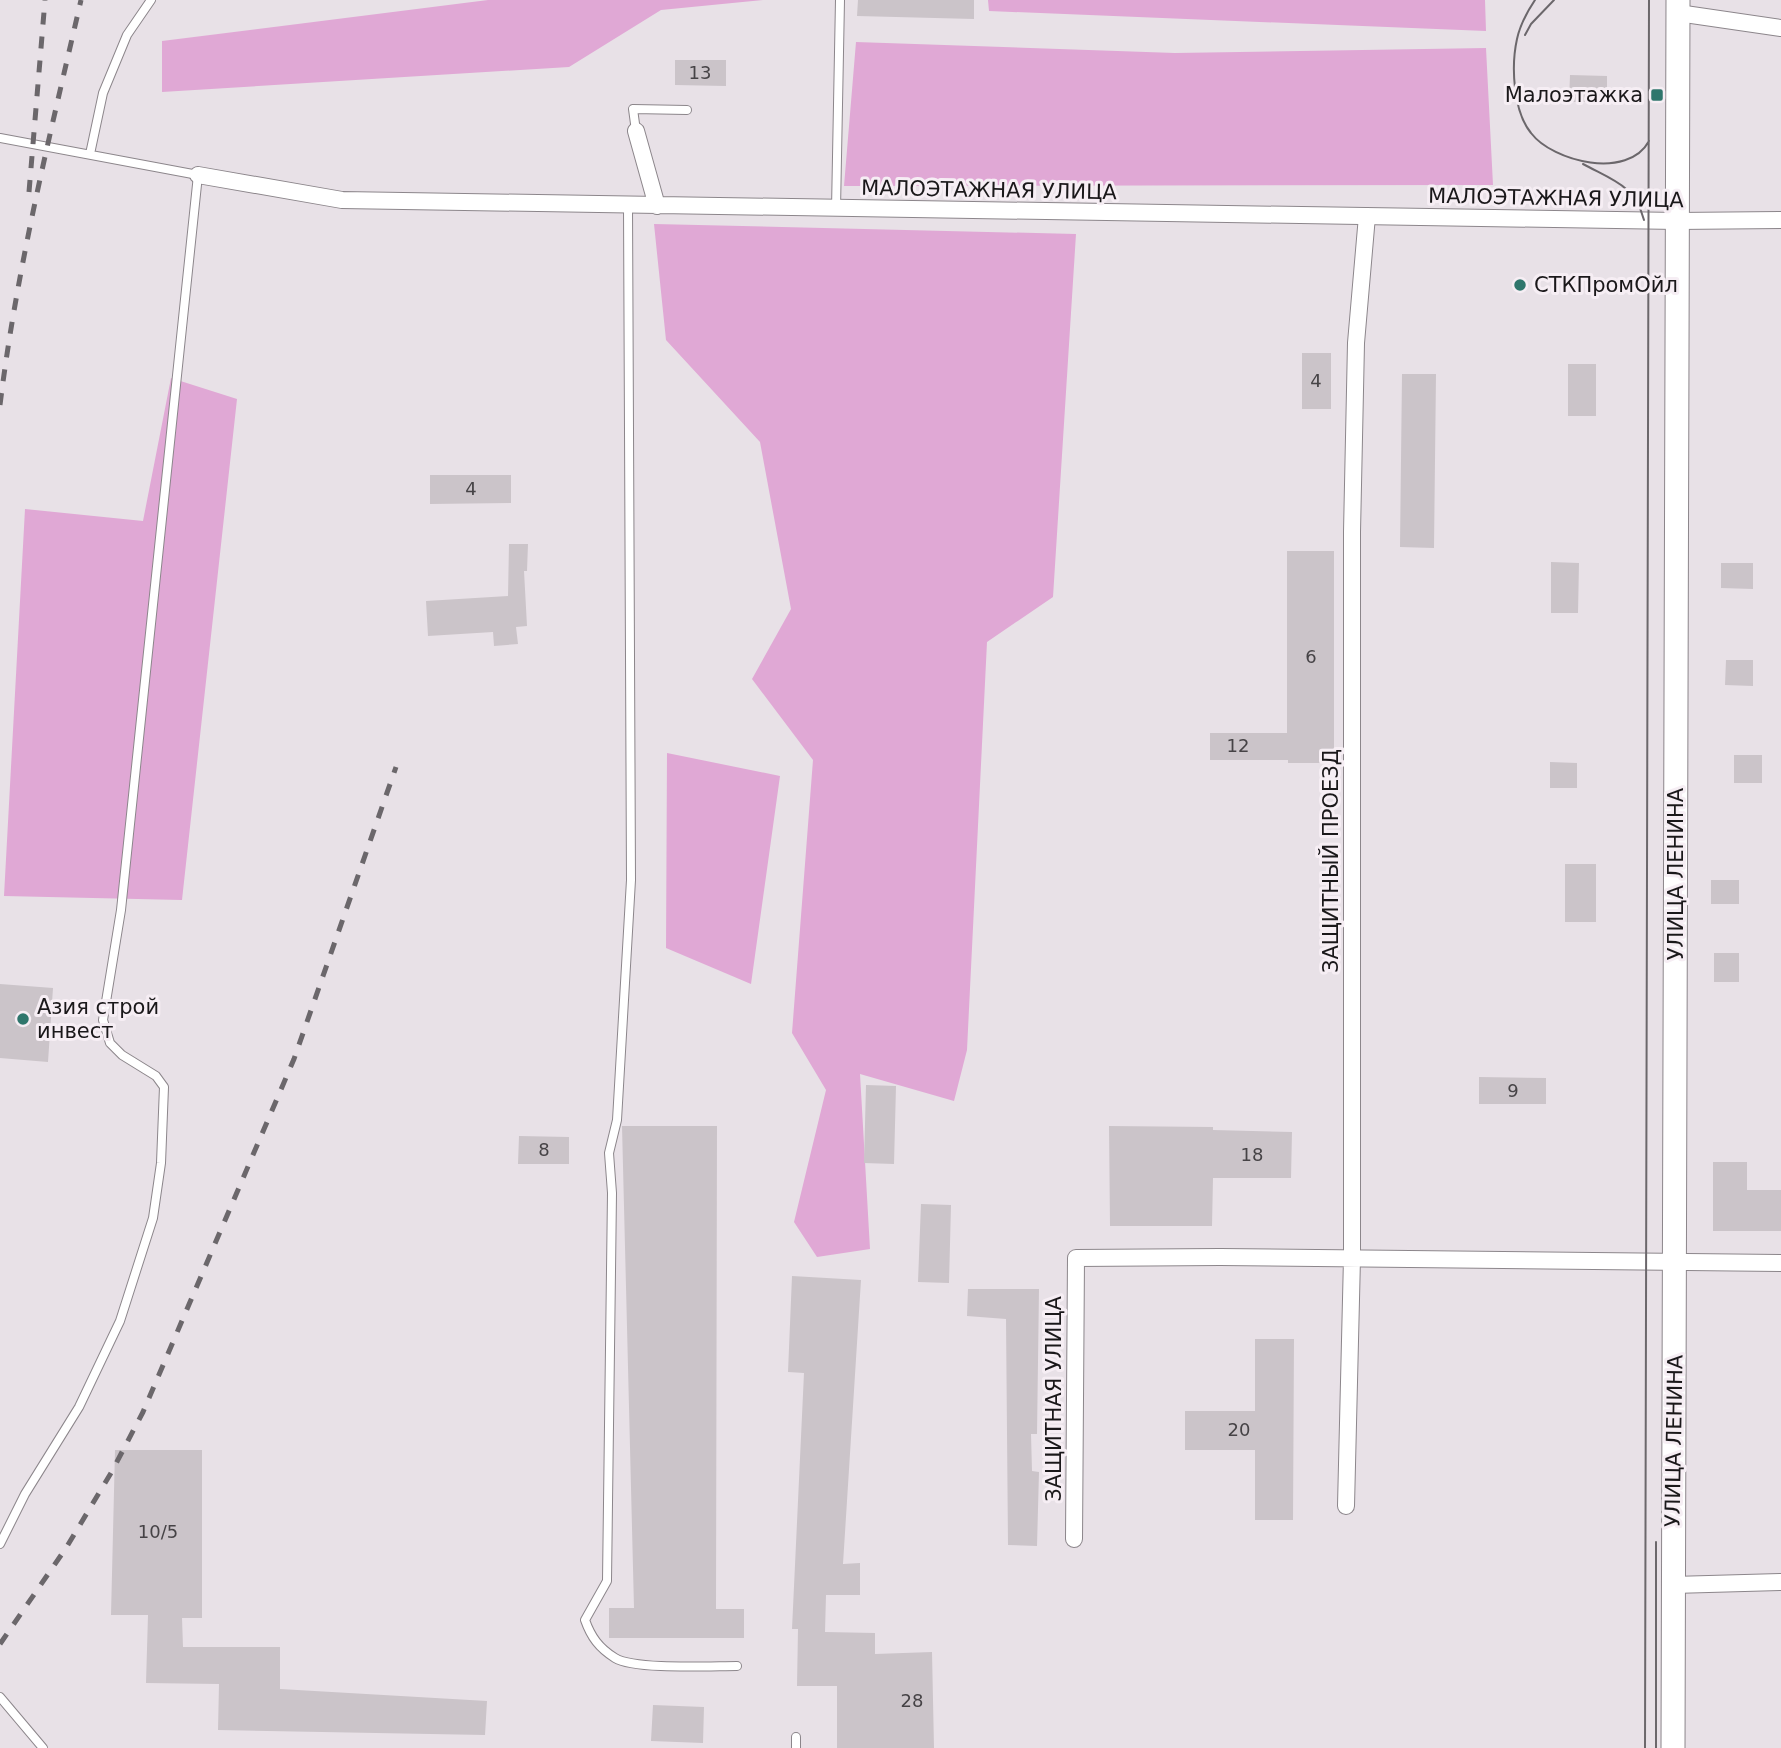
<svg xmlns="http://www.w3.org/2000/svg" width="1781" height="1748" font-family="'DejaVu Sans',sans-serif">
	<rect width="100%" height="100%" fill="#e8e1e7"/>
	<!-- green -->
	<path fill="#e0a8d5" d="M488 0H763L661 10 569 67 162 92V41Z
		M988 0H1485L1486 31 989 11Z
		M856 42 1175 53 1486 48 1493 185 844 186Z
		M654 224 1076 234 1053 597 987 642 967 1050 954 1101 860 1074 870 1249 817 1257 794 1222 826 1090 792 1033 813 760 752 679 791 609 760 442 666 340Z
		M171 378 237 399 182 900 4 896 25 509 143 521Z
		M667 753 780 776 751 984 666 948Z"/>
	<!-- building -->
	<path fill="#cbc4c9" d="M858 0H974V19L857 16Z
		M675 60H726V86L675 85Z
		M1570 75 1607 76V102H1569Z
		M1302 353H1331V409H1302Z
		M1568 364H1596V416H1568Z
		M1402 374H1436L1434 548 1400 547Z
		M430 475H511V503L430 504Z
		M509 544H528L527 571H524L527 626 516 627 518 644 494 646 493 632 428 636 426 601 508 596Z
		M1287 551H1334V763H1288V760H1210V733H1287Z
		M1551 562 1579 563 1578 613H1551Z
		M1721 563H1753V589L1721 588Z
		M1726 660H1753V686L1725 685Z
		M1734 755H1762V783H1734Z
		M1550 762 1577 763V788H1550Z
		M1565 864H1596V922H1565Z
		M1711 880H1739V904H1711Z
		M1714 953H1739V982H1714Z
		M0 984 53 988 48 1062 0 1058Z
		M1479 1077 1546 1078V1104H1479Z
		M866 1085 896 1086 894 1164 864 1163Z
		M622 1126H717L716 1609H744V1638H609V1608H634Z
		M1109 1126 1213 1127V1130L1292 1132 1291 1178H1213L1212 1226H1110Z
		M519 1136 569 1137V1164H518Z
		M1713 1162H1747V1190H1781V1231H1713Z
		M921 1204 951 1205 949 1283 918 1282Z
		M792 1276 861 1280 843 1564 860 1563V1595H826L825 1632 875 1633V1654L932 1652 934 1748H837V1686H797L798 1629H792L804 1373 788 1372Z
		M968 1289H1039L1037 1434H1031L1032 1471 1039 1472 1037 1546 1008 1545 1006 1319 967 1316Z
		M1255 1339H1294L1293 1520H1255V1450H1185V1411H1255Z
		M115 1450H202V1618H182L183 1647H280V1689L487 1701 485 1735 218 1730 219 1684 146 1683 148 1615H111Z
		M653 1705 704 1707 703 1743 651 1741Z"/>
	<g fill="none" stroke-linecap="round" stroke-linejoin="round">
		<!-- service casing -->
		<g stroke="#8c868b" stroke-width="10">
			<path id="service" d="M636 131 633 109 687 110
				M0 138 198 175 121 910 103 1020 110 1043 122 1055 156 1076 164 1087 161 1163 153 1218 120 1321 79 1407 25 1494 0 1544
				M90 154 103 93 127 35 151 0
				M628 206 631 880 617 1120 609 1153 612 1193 607 1581 585 1620C591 1637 599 1648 615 1658 635 1670 710 1666 737 1666
				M836 209 840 0
				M0 1697 43 1748
				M796 1748V1737"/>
		</g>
		<!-- minor casing -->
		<g stroke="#8c868b" stroke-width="18">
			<path id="minor" d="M1678 13 1781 28
				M636 131 657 206
				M198 175 342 200 1677 221 1781 220
				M1346 1506 1352 1258V532L1356 343 1367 216
				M1074 1539 1076 1258 1220 1257 1781 1263
				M1673 1585 1781 1582"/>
		</g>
		<!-- secondary casing -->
		<g stroke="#8c868b" stroke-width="25">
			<path id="secondary" d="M1673 1748 1678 0"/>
		</g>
		<!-- service -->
		<use href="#service" stroke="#fff" stroke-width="8"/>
		<!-- minor -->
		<use href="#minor" stroke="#fff" stroke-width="16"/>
		<!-- secondary -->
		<use href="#secondary" stroke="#fff" stroke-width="23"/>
		<!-- tram -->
		<path stroke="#6b676b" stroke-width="2" d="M1535 0C1527 12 1520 25 1517 39 1511 66 1513 111 1531 133 1553 162 1628 180 1649 141
			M1525 35 1531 24 1554 0
			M1583 164C1612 180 1635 185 1644 220
			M1656 1542V1748
			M1645 1748 1649 0"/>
		<!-- rail -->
		<path stroke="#6b676b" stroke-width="5" stroke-dasharray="12 12" stroke-linecap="butt" d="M29 192 45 0
			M0 405C17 267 50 135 81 0
			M0 1644 66 1548 111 1473 143 1412 294 1059 396 767"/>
	</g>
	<!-- markers -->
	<g fill="#2f766c" stroke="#f6eef4" stroke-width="2.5">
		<rect x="1650" y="88" width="14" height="14" rx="3.5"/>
		<circle cx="1520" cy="285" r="7"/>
		<circle cx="23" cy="1019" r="7"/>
	</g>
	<g text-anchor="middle" stroke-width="6" stroke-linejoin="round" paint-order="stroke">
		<!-- number labels -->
		<g font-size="18" fill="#464346">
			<text x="700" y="79">13</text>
			<text x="1316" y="387">4</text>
			<text x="471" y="495">4</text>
			<text x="1311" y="663">6</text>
			<text x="1238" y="752">12</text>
			<text x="1513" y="1097">9</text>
			<text x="544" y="1156">8</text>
			<text x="1252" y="1161">18</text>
			<text x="1239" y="1436">20</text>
			<text x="158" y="1538">10/5</text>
			<text x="912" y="1707">28</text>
		</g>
		<!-- poi labels -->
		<g font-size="21" fill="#1a181a" stroke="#f6eef4" text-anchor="start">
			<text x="1643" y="102" text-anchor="end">Малоэтажка</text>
			<text x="1534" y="292">СТКПромОйл</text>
			<text x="37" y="1014">Азия строй<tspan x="37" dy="24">инвест</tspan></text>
		</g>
		<!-- street labels -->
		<g font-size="21" fill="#1a181a" stroke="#f6eef4">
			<text transform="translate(989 190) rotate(1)" y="7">МАЛОЭТАЖНАЯ УЛИЦА</text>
			<text transform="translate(1556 198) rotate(1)" y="7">МАЛОЭТАЖНАЯ УЛИЦА</text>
			<text transform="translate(1331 861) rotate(-90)" y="7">ЗАЩИТНЫЙ ПРОЕЗД</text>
			<text transform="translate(1676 874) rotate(-90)" y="7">УЛИЦА ЛЕНИНА</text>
			<text transform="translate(1054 1399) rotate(-90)" y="7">ЗАЩИТНАЯ УЛИЦА</text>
			<text transform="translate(1674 1441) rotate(-89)" y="7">УЛИЦА ЛЕНИНА</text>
		</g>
	</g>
</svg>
